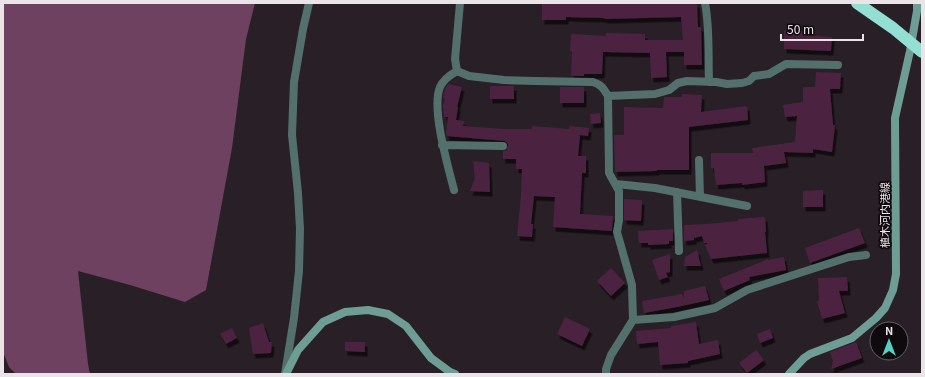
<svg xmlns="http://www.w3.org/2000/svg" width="925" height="377" font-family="Georgia,'Noto Sans JP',serif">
	<defs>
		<filter id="shadow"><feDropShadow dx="2.5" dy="4.5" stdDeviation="0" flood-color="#0009"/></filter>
	</defs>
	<rect width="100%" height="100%" fill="#291f26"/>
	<!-- forest -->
	<path fill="#6e4161" d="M3 3H255L246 39 232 148 206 290 185 302 130 285 78 271 88 364 90 374H16L9 367 3 352Z"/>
	<!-- building -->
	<path fill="#4c2241" filter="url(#shadow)" d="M569 3 603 4V3H697L698 27H701L702 65H684V52H666L667 77 651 78 650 53 603 52 602 74H584V76H571L572 51H570L571 34 606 36V33L645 34V40H683L681 17 606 19 603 18 566 17V20H542V4Z
		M784 31H807V35L832 37 831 51 784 49Z
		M816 72 841 73 840 89H830L833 125H835L832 152 813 149V153L784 152 786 163 764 166 765 182 742 185V183L716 185 714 168H711V153H753L752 148 795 142 797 116 785 117 783 105 803 102V87H815Z
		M448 84 462 87 457 107H458L456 120 464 121 463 126 505 129H532V126L569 129V126L589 128 588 136 580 135 578 156H586V173H582L580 214 613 216 612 231 553 227 555 197 534 196 531 224H533L532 237 517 236 521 195 522 169H516V159H503V151H506L508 146V144L505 141 447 136 446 133 448 117H444L443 105 445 99 443 97 445 89Z
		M490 86H514V99H490Z
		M560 87H584V103H560Z
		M682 94 702 95 701 112 747 106 748 120 689 127V170H657V171L615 172 614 135H624V107L663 108 664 97H682Z
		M600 113 601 123 591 124 590 114Z
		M473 161 489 163 490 192 470 191 475 178Z
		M823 190V207H803V191Z
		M624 199 642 200 641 221 624 220Z
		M765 217 766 232H765L767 253 711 259 705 245 708 243H704L702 236 694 238V240L684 241V225L708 224 738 221V219Z
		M859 228 865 243 810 263 805 248Z
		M673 229V241H669V244L648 245V243H639L638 231Z
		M697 250 701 266H684L685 257Z
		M670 254V272L666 273 668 277 659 280 652 260Z
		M784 257 786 270 749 277 750 280 724 291 719 279 768 259V260Z
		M611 268 625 283 611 296 597 281Z
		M847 277 848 291H839L845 313 822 319 817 301H819L818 278Z
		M705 286 709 300 677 307 644 313 642 301 682 294 684 299V291Z
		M565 317 590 329 582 346 557 334Z
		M696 322 699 344 718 340 720 354 688 361V363L660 365 658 342 637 344 636 331 671 328V326Z
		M263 323 269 342H272L271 353 253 354 249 328Z
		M232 328 237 338 226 344 220 334Z
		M770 329 773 338 760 343 757 334Z
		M345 342H365V352L345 351Z
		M856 342 862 358 831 369 833 361 830 352Z
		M756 350 764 360 747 373 739 363Z"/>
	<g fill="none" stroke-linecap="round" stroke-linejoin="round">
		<!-- street -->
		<path stroke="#53706c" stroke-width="8" d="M460 3 455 59 457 71 469 76 504 80 535 81 593 82C602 85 603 88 608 96L609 173 619 191V220L617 232 632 285 633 320 611 355 606 369V374
			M705 3C710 28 708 57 709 82
			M608 96 655 94 669 90 678 83 687 81 716 82 727 84 742 83 749 81 754 76 769 74 786 64 838 65
			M442 145 503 146
			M699 160 700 197
			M616 184 655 188 747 206
			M454 190C448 166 431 109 440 87 443 80 450 75 457 71
			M677 192 679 251
			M633 320 674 317 715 308 747 290 849 257 866 255
			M285 374 294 318 299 271 300 229 298 193 292 135 294 82 303 29 309 3"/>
		<!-- secondary -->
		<path stroke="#6e9d95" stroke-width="8" d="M286 374 298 350 323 322 345 312 368 310 388 314 406 326 431 358 450 372 455 374
			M789 374 804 358 810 354 852 338 876 318 885 308 893 290 896 274 895 118 910 51 917 11V3"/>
		<!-- highway -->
		<path stroke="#93dfd3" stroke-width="12" d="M857 3 893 28 922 52"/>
	</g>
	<g text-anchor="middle" stroke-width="3.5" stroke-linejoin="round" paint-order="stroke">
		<!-- street labels -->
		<g font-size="11" fill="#eae3e8" stroke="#0f0a0e">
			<text transform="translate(885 215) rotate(-90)" y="4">植木河内港線</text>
		</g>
	</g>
	<!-- border -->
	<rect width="925" height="377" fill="none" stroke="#eae3e8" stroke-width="8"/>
	<!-- north arrow -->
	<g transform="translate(889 341)"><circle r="19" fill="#0f0a0e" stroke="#676165"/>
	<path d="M0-3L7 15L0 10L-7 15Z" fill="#59cebe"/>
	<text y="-6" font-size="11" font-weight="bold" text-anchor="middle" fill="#eae3e8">N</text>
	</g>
	<!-- scale -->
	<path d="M781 34v6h82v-6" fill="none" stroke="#eae3e8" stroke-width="2"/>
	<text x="787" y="34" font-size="12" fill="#eae3e8" stroke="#0f0a0e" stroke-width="3" paint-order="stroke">50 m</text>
</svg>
